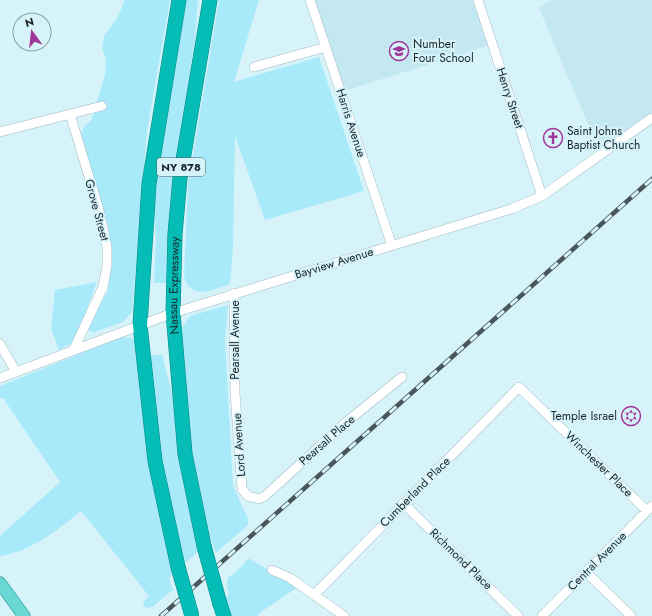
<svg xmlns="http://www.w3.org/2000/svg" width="652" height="616" font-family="Jost,sans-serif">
	<rect width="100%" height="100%" fill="#d6f3fa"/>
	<!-- built -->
	<path fill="#c3e8f1" d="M310 0H479L493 44 341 92Z
		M550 0H652V123L602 157 539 8Z"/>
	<!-- green -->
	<path fill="#a9eafa" d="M124 0H170L147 132 132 312 123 322 95 332H91L87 328 108 291 112 258 108 226 80 138 84 127 92 119 105 74 106 60 102 48 104 36 117 18 123 5Z
		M186 0H198L195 39 180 138 167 283H154L156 238 154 214 160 147Z
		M219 0H259L234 82 319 57 364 191 265 220 235 136 233 248 230 284C213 290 191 301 184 277L188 184Z
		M97 282 77 335 72 343 59 350 51 328 55 290Z
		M228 305 225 340 233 486 248 519V525L216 553 211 540 206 544 193 477 179 332 190 316Z
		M122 337 131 338 136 340 177 570 169 578 173 590 152 607 147 608 143 605 144 601 149 596 81 511C56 531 32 551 0 556V536L60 482 3 398H0V386Z
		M162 354 172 394 202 548 181 567 157 459 149 356Z
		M248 558 298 587 258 614 259 616H231L224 599 229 595C224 572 229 580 240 568 243 565 246 561 248 558Z"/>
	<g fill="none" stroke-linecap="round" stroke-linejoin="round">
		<!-- minor casing -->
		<g stroke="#9fbac1" stroke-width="10">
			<path id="minor" d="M310 0 392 246
				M478 0 542 196
				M254 67 326 47
				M70 114 99 210 107 247V266L103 287 74 349
				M0 132 102 106
				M234 293 235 393 242 489 248 496 259 499 265 496 344 424 402 377
				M0 344 16 372
				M0 378 173 313 511 209 542 196 652 118
				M403 503 518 616
				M272 570 290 578 344 616
				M586 572 631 616
				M315 594 519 387 647 511
				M542 616 652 506"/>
		</g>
		<!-- major casing -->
		<g stroke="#0d8785" stroke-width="13">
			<path id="major" d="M0 583 24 616"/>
		</g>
		<!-- highway casing -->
		<g stroke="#0d8785" stroke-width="15">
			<g id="highway">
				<path id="s1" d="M204 546 185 454 173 313 175 234 180 178 210 0"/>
				<path d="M178 567 155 461 140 325 149 184 179 0"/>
				<path d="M220 604 224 616"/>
			</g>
		</g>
		<!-- minor -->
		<use href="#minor" stroke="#fff" stroke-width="9"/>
		<!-- major -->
		<use href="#major" stroke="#69d7d4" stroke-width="12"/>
		<!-- highway -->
		<use href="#highway" stroke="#05bcb7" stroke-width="14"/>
		<!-- rail casing -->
		<g stroke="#49575b" stroke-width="4.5">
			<path id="rail" d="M161 616 652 179"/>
		</g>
		<!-- rail -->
		<use href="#rail" stroke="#d6f3fa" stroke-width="3" stroke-dasharray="9" stroke-linecap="butt"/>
		<!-- highway-bridge casing -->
		<g stroke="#0d8785" stroke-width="15" stroke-linecap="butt">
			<path id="highway-bridge" d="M204 546 220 604
				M178 567 192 616"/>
		</g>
		<!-- highway-bridge -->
		<use href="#highway-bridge" stroke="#05bcb7" stroke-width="14"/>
	</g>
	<!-- icons -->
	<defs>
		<g id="school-ring" transform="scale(1)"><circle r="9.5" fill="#d6f3fa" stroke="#9f3698" stroke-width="1.5"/><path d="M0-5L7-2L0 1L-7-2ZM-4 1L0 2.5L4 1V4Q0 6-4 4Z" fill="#9f3698"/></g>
		<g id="church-ring" transform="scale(1)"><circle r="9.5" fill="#d6f3fa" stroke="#9f3698" stroke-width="1.5"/><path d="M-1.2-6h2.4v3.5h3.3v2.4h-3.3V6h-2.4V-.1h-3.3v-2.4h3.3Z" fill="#9f3698"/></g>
		<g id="synagogue-ring" transform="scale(1)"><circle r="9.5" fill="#d6f3fa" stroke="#9f3698" stroke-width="1.5"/><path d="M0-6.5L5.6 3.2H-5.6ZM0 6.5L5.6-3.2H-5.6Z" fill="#9f3698"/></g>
	</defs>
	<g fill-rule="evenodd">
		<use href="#school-ring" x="399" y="51"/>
		<use href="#church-ring" x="553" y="138"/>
		<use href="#synagogue-ring" x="631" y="416"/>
	</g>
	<g text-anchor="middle" stroke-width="4" stroke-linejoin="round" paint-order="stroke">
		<!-- shield labels -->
		<rect fill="#d6f3fa" stroke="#536367" stroke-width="1" x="157" y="158" width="48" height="18" rx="3"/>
		<g font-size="11" font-weight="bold" fill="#1b2528">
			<text x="181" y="171">NY 878</text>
		</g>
		<!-- poi labels -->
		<g font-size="12" fill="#1b2528" stroke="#d6f3fa" text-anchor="start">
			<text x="413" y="48">Number<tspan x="413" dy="14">Four School</tspan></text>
			<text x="567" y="135">Saint Johns<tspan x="567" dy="14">Baptist Church</tspan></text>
			<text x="617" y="420" text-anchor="end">Temple Israel</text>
		</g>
		<!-- street labels -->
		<g font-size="12" fill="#1b2528" stroke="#d6f3fa">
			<text transform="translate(510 98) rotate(72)" y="4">Henry Street</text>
			<text transform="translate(351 123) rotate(72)" y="4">Harris Avenue</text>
			<text transform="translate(97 210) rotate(75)" y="4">Grove Street</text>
			<text transform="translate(334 263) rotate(-17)" y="4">Bayview Avenue</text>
			<text dy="4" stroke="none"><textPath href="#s1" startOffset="263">Nassau Expressway</textPath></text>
			<text transform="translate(235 340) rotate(-90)" y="4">Pearsall Avenue</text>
			<text transform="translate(327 440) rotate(-41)" y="4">Pearsall Place</text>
			<text transform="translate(239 445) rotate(-94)" y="4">Lord Avenue</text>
			<text transform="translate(599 464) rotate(44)" y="4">Winchester Place</text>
			<text transform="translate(415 492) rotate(-45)" y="4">Cumberland Place</text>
			<text transform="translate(461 559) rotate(44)" y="4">Richmond Place</text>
			<text transform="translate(597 561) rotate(-45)" y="4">Central Avenue</text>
		</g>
	</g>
	<!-- north arrow -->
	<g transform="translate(32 32) rotate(345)"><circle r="19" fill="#d6f3fa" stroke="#8ba1a6"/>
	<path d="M0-3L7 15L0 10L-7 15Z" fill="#9f3698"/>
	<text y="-6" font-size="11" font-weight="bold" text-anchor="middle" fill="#1b2528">N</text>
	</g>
</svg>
